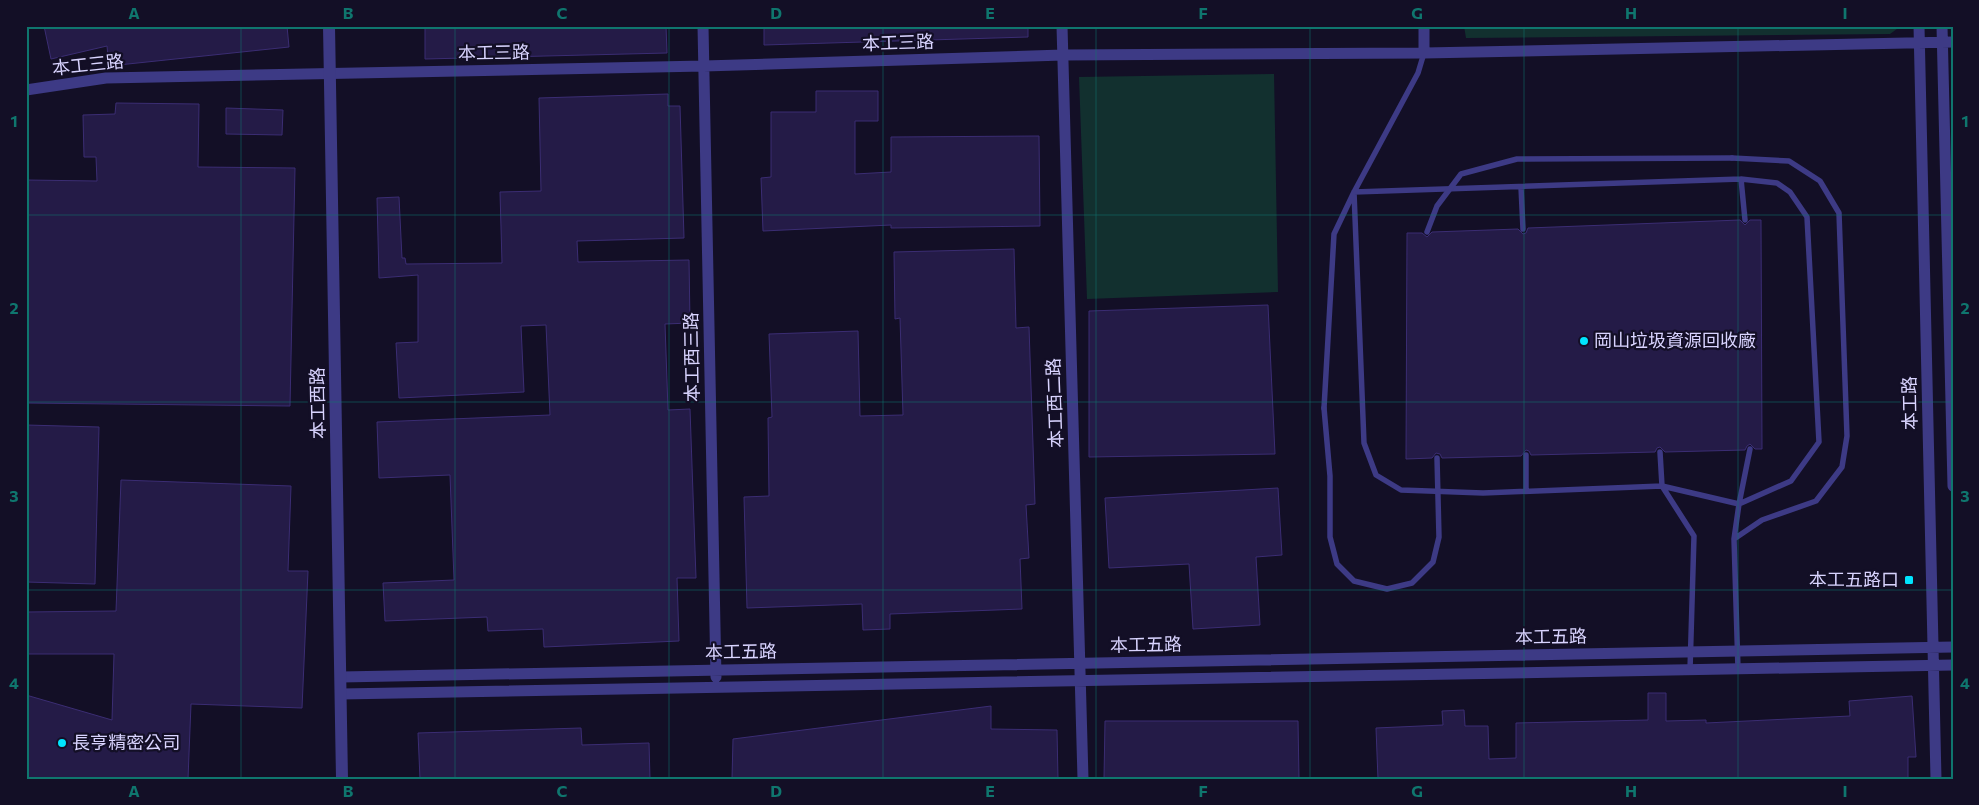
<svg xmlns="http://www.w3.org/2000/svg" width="1979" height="805" font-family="Commissioner,'Noto Sans TC',sans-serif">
	<rect width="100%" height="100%" fill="#130f26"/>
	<!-- green -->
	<path fill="#12302f" d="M1464 26H1901L1890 34 1466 38Z
		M1274 74 1278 292 1087 299 1079 77Z"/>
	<!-- building -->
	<path fill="#241b47" stroke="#3b2d73" d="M44 26H287L289 47 109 66 107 46 51 59Z
		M425 26H666L667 53 425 59Z
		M764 26H1028V37L764 45Z
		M816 91H878V121H855V174L891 172V137L1039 136 1040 226 891 228V225L763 231 761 178 771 177V112H816Z
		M668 94V106H680L684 238 577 241 578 262 689 260 690 323 665 324 668 410 690 409 696 578H677L679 641 544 647 543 629 488 631 487 617 385 621 383 583 454 580 450 475 379 478 377 422 550 415 546 325 521 326 524 392 399 398 396 343 418 342V275L379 278 377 198 399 197 402 258H405L406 264 502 263 500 192 541 191 539 98Z
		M116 103 199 104 198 167 295 168 290 406 26 403V180L97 181 96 157H84L83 115 115 114Z
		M226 108 283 110 282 135 226 134Z
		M1740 220 1745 225 1750 220H1761L1762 449H1755L1750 444 1747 446 1745 450 1665 452 1660 447 1657 448 1655 452 1531 455 1529 451 1526 450 1521 456 1442 458 1440 454 1436 453 1432 458 1406 459 1407 233H1422L1427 237 1432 232 1518 229 1523 234 1526 233 1528 228Z
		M1014 249 1016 328 1029 327 1035 504 1026 505 1029 558 1020 559 1022 609 890 614V629L863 630 862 604 747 608 744 497 769 496 768 418 772 417 769 334 858 331 860 416 903 415 900 318 895 319 894 252Z
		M1268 305 1275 454 1089 457V311Z
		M26 425 99 427 95 584 26 582Z
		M121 480 291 486 288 571H308L302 708 191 704 188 779H26V695L112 720 114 654H26V612L116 611Z
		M1278 488 1282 555 1256 557 1260 625 1193 629 1189 564 1109 568 1105 498Z
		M1648 693H1666V721L1706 720V723L1850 716 1849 701 1912 696 1916 757H1908V779H1378L1376 728 1443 725 1442 711 1464 710 1465 726H1488L1489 759 1516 758V723L1648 720Z
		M991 706V729L1057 730 1058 779H732L733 739Z
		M1105 721H1298L1299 779H1104Z
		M581 728 582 745 649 743 650 779H420L418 733Z"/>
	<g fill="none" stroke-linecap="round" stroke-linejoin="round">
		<!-- service -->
		<path stroke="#3d3a85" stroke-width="5.5" d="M1732 158 1789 161 1820 181 1839 213 1847 436 1842 467 1816 501 1762 520 1734 539 1738 669
			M1741 179 1777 183 1790 192 1807 217 1819 442 1791 481 1739 504 1662 486 1483 493 1401 490 1376 475 1364 443 1354 192Z
			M1741 179 1745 220
			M1521 187 1523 229
			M1324 408 1334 234 1354 192 1418 73 1424 53
			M1660 452 1662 486 1694 536 1690 670
			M1526 491V455
			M1734 539 1739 504 1750 449"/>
		<!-- minor -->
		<path stroke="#3d3a85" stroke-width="11" d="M703 26 716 677
			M1062 26 1083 779
			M1424 26V53
			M1919 26 1936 779
			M1942 26 1953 486
			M26 90 106 78 704 66 1063 55 1424 53 1953 42
			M341 677 1953 647
			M341 694 1953 665"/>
		<!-- tertiary -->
		<path stroke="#3d3a85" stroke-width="12" d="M329 26 342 779"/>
		<!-- service-bridge -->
		<path stroke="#3d3a85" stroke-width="5.5" d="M1427 232 1437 206 1461 174 1517 159 1732 158
			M1324 408 1330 476V537L1337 564 1354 581 1387 589 1412 583 1433 562 1439 537 1437 458"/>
	</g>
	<!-- grid -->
	<path fill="none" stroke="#0f766e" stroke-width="1" stroke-opacity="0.55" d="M241 26V779M455 26V779M669 26V779M883 26V779M1096 26V779M1310 26V779M1524 26V779M1738 26V779M26 215H1953M26 402H1953M26 590H1953"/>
	<!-- markers -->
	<g fill="#00e5ff" stroke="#130f26" stroke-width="2">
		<circle cx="1584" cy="341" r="5"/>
		<rect x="1904" y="575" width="10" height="10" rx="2.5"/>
		<circle cx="62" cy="743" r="5"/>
	</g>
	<g text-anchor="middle" stroke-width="4.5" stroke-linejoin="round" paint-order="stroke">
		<!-- street labels -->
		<g font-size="18" fill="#d9d4ff" stroke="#130f26">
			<text transform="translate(898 43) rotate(-2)" y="6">本工三路</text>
			<text transform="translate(494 53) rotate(-1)" y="6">本工三路</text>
			<text transform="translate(88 65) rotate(-6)" y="6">本工三路</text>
			<text transform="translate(692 357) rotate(-91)" y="6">本工西三路</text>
			<text transform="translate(318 403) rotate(-91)" y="6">本工西路</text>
			<text transform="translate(1055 403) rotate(-92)" y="6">本工西二路</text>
			<text transform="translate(1910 403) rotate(-91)" y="6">本工路</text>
			<text transform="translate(1551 637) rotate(-1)" y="6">本工五路</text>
			<text transform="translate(1146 645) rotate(-1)" y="6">本工五路</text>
			<text transform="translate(741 652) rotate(-1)" y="6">本工五路</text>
		</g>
		<!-- poi labels -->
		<g font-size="18" fill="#d9d4ff" stroke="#130f26" text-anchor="start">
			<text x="1594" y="347">岡山垃圾資源回收廠</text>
			<text x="1899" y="586" text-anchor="end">本工五路口</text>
			<text x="72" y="749">長亨精密公司</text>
		</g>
	</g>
	<!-- border -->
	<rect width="1979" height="805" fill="none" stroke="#130f26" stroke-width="55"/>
	<rect x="28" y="28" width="1924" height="750" fill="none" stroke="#0f766e" stroke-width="2"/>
	<g font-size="16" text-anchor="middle" font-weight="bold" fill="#0f766e">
		<text x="134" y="19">A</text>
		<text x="348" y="19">B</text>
		<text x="562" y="19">C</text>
		<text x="776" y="19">D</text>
		<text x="990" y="19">E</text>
		<text x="1203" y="19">F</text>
		<text x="1417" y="19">G</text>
		<text x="1631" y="19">H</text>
		<text x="1845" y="19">I</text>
		<text x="14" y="127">1</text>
		<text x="1965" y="127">1</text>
		<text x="14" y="314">2</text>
		<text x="1965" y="314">2</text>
		<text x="14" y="502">3</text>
		<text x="1965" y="502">3</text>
		<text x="14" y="689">4</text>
		<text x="1965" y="689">4</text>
		<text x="134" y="797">A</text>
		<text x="348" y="797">B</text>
		<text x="562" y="797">C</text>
		<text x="776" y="797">D</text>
		<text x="990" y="797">E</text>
		<text x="1203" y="797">F</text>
		<text x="1417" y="797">G</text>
		<text x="1631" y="797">H</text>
		<text x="1845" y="797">I</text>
	</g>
</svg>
